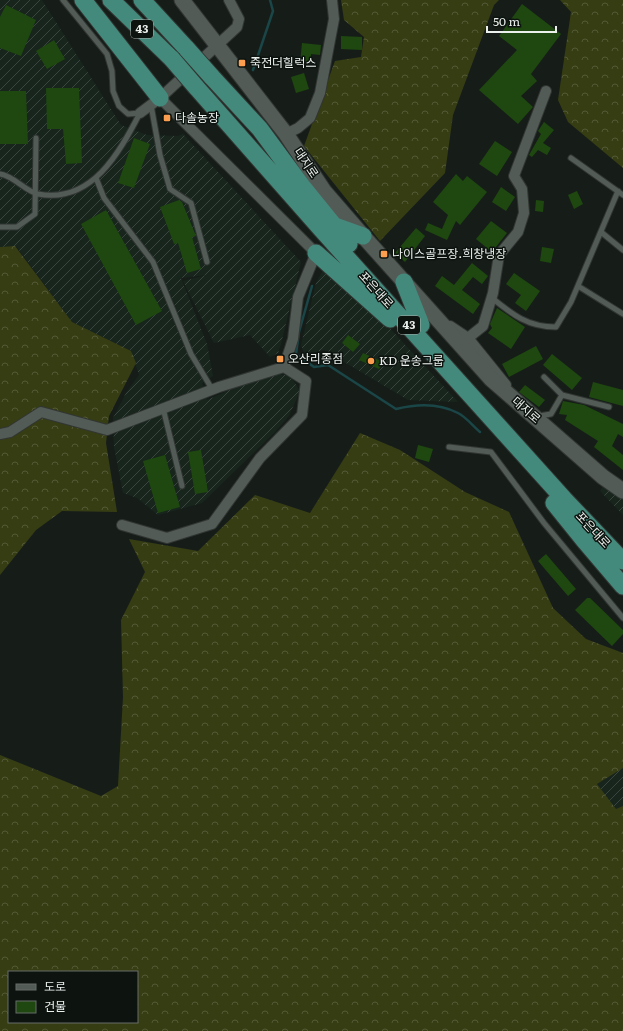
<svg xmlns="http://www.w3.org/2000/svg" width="623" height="1031" font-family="Literata,'Noto Sans KR',serif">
	<defs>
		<pattern id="industrial-furrows" width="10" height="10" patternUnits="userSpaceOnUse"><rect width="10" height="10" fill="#17251d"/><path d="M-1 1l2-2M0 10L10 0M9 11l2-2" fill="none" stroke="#39453e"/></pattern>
		<pattern id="forest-crowns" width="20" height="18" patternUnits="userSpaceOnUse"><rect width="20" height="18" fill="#363d13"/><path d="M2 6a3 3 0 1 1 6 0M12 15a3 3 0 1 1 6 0" fill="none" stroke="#535936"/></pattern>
	</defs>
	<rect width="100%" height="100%" fill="#161d19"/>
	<!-- industrial -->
	<path fill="url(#industrial-furrows)" d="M0 0H42L121 125 147 135 178 136 183 134 301 262 281 344 278 353 270 357 250 335 214 343 183 281 207 275 181 278 207 344 213 376 202 383 207 400 261 376 274 374 286 375 291 377 300 391 289 416 275 432 202 503 158 515 137 498 123 493 114 447 113 418 127 391 139 375 131 351 72 322 16 246 0 247Z
		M323 270 386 324 458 402 408 400 324 350 309 354 304 353 301 345 316 283Z
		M604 486 623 499V515L600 491Z
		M623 768V806L616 810 597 784Z"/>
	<!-- forest -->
	<path fill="url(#forest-crowns)" fill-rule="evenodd" d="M341 0H499L494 5 453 115 445 173 380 241 304 146 335 61 361 57 364 37 344 20Z
		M560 0H623V168L568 122 558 100 571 12Z
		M15 246 72 322 131 351 136 363 109 416 106 443 117 512 62 511 36 530 0 575V247Z
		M360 433 400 450 465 492 509 512 553 608 586 639 623 653V768L597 784 616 809 623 806V1031H0V755L101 796 118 786 123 697 121 620 145 572 129 539 198 551 255 495 310 513ZM9 972H137V1022H9Z"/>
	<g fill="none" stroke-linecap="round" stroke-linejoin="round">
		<!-- stream -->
		<path stroke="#1a4648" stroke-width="2.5" d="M253 70 273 11 270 0
			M312 286 299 332 296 354 314 367 328 365 396 409C416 404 439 403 458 413 466 417 473 426 480 432"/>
	</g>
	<!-- building -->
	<path fill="#1e480f" d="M522 4 561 34 531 74 537 81 521 96 533 107 518 124 479 90 517 50 499 36Z
		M6 5 36 20 21 56 0 48V17Z
		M341 36 362 37V50L341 49Z
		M54 40 65 59 47 69 36 51Z
		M302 43 321 45 320 55 311 54 310 64 300 63Z
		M304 73 309 89 296 93 291 77Z
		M46 88H79L82 163 66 164 63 129H47Z
		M0 91H26L28 144H0Z
		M544 122 554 130 543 143 551 148 547 155 538 150 532 157 529 155 541 134 538 131Z
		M134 138 150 144 134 188 118 183Z
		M495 141 512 152 497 176 479 164Z
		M456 174 463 181 467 176 487 192 460 225 456 221 447 240 425 230 428 223 442 229 448 215 433 202Z
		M501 187 515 197 506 211 492 202Z
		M577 191 583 204 574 209 568 195Z
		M179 200 182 202 196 236 192 237 201 269 187 273 178 243 174 244 160 207Z
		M536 200 544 201 543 212 535 211Z
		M106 210 162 311 136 325 81 224Z
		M491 221 507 233 492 252 476 239Z
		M416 228 425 236 405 262 395 253Z
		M542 247 554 249 551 263 540 261Z
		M472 263 488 276 482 284 473 277 462 290 480 304 473 314 435 286 442 276 454 285Z
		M514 273 540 291 526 311 515 303 521 295 506 284Z
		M497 308 525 327 511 349 488 333 492 328 490 324Z
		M348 335 360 344 353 352 342 343Z
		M536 346 543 359 509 377 502 364Z
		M363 353 383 362 379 369 359 360Z
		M552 354 582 378 572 390 543 365Z
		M593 382 623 390V406L589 397Z
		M525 385 545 400 539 407 519 392Z
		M563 401 584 405 623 424V437L618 434 612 446 623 455V470L594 447 598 441 565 420 567 415 559 414Z
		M418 445 433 449 429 462 415 458Z
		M201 450 208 492 195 494 188 452Z
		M165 455 180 507 158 513 143 461Z
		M546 554 576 589 568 596 538 561Z
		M587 598H590L623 630V634L612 646 575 610Z"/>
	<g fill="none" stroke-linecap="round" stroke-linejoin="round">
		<!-- service casing -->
		<g stroke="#313633" stroke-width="7">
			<path id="service" d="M63 0 107 54 112 71 113 91 119 106 128 114 140 113
				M151 105 160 155 170 189 191 203 207 262
				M571 158 623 195
				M0 174C14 176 25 191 38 194 92 204 119 153 140 113
				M96 178 104 198 153 262 191 354 212 389
				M0 227H17L35 214 36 138
				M601 232 623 250
				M578 286 623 314
				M492 298C513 315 528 327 556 327L571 302 618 191
				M562 395 609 407
				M163 408 182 486
				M539 416 551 414 562 395 544 377
				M449 447 491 452 544 523 623 618"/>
		</g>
		<!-- minor casing -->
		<g stroke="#313633" stroke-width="12">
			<path id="minor" d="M140 113 160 98 237 27 239 19 229 0
				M286 134 298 128 310 118 320 93 334 19 332 0
				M450 326 468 338 506 385
				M468 338 483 326 493 293 499 255 518 232 524 213 522 189 514 176 546 91
				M0 434 10 432 41 412 107 430 219 387 284 367
				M122 525 167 538 212 524 260 458 302 415 306 381 284 367 293 339 298 297 316 253 160 98"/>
		</g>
		<!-- secondary casing -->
		<g stroke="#313633" stroke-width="17">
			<path id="secondary" d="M182 0 286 134 324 191 363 236 491 379 603 477 623 491"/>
		</g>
		<!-- trunk casing -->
		<g stroke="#313633" stroke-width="19">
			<path id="trunk" d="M83 0 160 98
				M111 0 172 59
				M142 0 187 49
				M211 76 260 129 302 186 349 244
				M196 87 321 229 564 499 623 561
				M335 226 363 236
				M316 253 390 319
				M404 282 421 325
				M554 503 583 539 623 586"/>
		</g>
		<!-- service -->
		<use href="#service" stroke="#535b56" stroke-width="5"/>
		<!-- minor -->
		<use href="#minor" stroke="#535b56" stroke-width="10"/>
		<!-- secondary -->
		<use href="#secondary" stroke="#535b56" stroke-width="15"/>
		<!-- trunk -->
		<use href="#trunk" stroke="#448a7c" stroke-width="17"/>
		<!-- trunk-bridge casing -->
		<g stroke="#313633" stroke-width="19" stroke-linecap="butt">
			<path id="trunk-bridge" d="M187 49 211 76
				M172 59 196 87"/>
		</g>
		<!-- trunk-bridge -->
		<use href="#trunk-bridge" stroke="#448a7c" stroke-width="17"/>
	</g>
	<!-- markers -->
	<g fill="#fb9e50" stroke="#0d1410" stroke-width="1.5">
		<rect x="238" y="59" width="8" height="8" rx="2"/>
		<rect x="163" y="114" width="8" height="8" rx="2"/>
		<rect x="380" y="250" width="8" height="8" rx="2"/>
		<rect x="276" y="355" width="8" height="8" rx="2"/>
		<circle cx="371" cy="361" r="4"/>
	</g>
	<g text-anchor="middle" stroke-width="3" stroke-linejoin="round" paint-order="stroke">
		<!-- shield labels -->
		<g fill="#0d1410" stroke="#a8aeab" stroke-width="1">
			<rect x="131" y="20" width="22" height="18" rx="3"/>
			<rect x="398" y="316" width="22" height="18" rx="3"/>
		</g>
		<g font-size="11" font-weight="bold" fill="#ebf0ed">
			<text x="142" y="33">43</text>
			<text x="409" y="329">43</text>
		</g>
		<!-- poi labels -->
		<g font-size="12" fill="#ebf0ed" stroke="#0d1410" text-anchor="start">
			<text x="250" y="67">죽전더힐럭스</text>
			<text x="175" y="122">다솔농장</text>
			<text x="392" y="258">나이스골프장.희창냉장</text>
			<text x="288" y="363">오산리종점</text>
			<text x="379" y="365">KD 운송그룹</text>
		</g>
		<!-- street labels -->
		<g font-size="12" fill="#ebf0ed" stroke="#0d1410">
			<text transform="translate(306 163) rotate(56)" y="4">대지로</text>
			<text transform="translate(376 290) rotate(48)" y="4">포은대로</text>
			<text transform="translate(526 410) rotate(41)" y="4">대지로</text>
			<text transform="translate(593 530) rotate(47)" y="4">포은대로</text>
		</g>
	</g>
	<!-- legend -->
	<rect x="8" y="971" width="130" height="52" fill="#0d1410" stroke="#666c68"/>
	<rect x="16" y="984" width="20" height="6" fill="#535b56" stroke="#666c68"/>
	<text x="44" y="991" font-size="12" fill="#ebf0ed">도로</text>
	<rect x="16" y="1001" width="20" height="12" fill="#1e480f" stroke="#666c68"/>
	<text x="44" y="1011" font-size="12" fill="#ebf0ed">건물</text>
	<!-- scale -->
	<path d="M487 26v6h69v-6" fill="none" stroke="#ebf0ed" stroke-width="2"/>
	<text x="493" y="26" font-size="12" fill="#ebf0ed" stroke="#0d1410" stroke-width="3" paint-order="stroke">50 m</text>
</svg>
